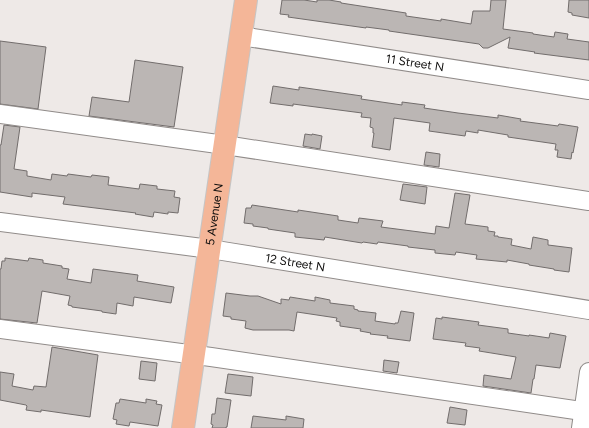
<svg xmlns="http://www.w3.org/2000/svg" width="589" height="428" font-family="Figtree,sans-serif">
	<rect width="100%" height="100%" fill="#eee9e7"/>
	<!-- building -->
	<path fill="#bbb6b4" stroke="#726d6c" d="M282 0H304L317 2V0H329L341 2V3L406 13V16L441 21V19L471 24 473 11H490L491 0H506L503 29 533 33V34L554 37 555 32 568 34 567 39 589 42V60L534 53 535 52 508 48 510 37 488 48H483L479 44 389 31V30L366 27V28L288 17 289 15 280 14Z
		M569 0H589V18L572 15V13L568 12Z
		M0 41 46 47 38 109 0 104Z
		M135 60 183 67 174 127 89 116 92 97 129 102Z
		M273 86 299 90V87L362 96 361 99 402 105V102L425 105 424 108 458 113 498 118V115L521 119 520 121 558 126 559 124 578 127 573 153 572 152 571 159 557 157 558 150H555L556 144 508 137V135L478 130V133L466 131 465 136 429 131 430 123 394 118 390 150 372 147 374 133H373V128L370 127 371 118 361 117 362 113 293 104V106L270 103Z
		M4 125 20 127 14 169 27 171V176L51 180 52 174 67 176 68 174 91 177 92 175 109 177 108 185 139 189 140 184 157 186V189L175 191 174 197 180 198 178 213 168 212V214L154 212 153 217 135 214 136 213 63 204 65 197 32 193V197L0 192V145H1Z
		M305 134 312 135V134L322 136 320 149 303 146Z
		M426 152 440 154 439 167 424 165Z
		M403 184 427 187 425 204 400 200Z
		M455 193 470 195 465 224 488 227V231L495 232 494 236H498V237L512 239 511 245 531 249 533 237 548 240V245L572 248 569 272 554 270V269L529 265V264L507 260V262L476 259 477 255 456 252 455 255 435 253V250L408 247V246L378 242 377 244 363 242 362 243 325 237 324 240 295 237V233L268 229V228L253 226V224L244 223 246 208H251L252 205 298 212V210L338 216V220L358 223 359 218 383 221 381 227 435 234 436 226 449 228Z
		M5 258 28 261 29 258 43 260V263L62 266V268L69 269 67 279 91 283 93 269 138 275 137 281 174 287 171 303 134 297 133 306 117 303 116 314 102 312V311L72 307V306L68 305 70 296 42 291 37 323 0 319V269H1L2 261H5Z
		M226 293 250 296H258L281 304V299L289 300 290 297 315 301V297L330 300V303L354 306V309L358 310V311L376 313 375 321 395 324V323H398L401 311 414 313 410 341 387 338 388 336 370 334 371 333 360 331 361 329 340 326V322L336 321 337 318 297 312 294 331 289 330H253L245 328 246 321 231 319V317L223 316Z
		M442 317 479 322 478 325 508 329V333L529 336V335L549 338 550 333 566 336 560 368 536 365 534 379H533L531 393 483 386 484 375 511 379 516 357 479 351 480 348 465 346 466 343 433 339 436 318 442 319Z
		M52 347 98 355 90 417 41 410V412L26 410 27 406 26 405 0 400V372L14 374 12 386 33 390 34 386 46 387Z
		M384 360 399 362 397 373 383 371Z
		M141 361 157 363 155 381 139 379Z
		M228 374 253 377 251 396 225 393Z
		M217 398 231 400 227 427H226V428H212L213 425 211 424 212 414H215Z
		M120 399 146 403V399L157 401 156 404 162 405 158 426 130 422 129 426 116 424 117 420 113 419 116 403H119Z
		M450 407 467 410 465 425 447 423Z
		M253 416 286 420V416L304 419 303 428H251Z"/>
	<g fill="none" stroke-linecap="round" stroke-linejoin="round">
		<!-- minor casing -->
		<g stroke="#908b89" stroke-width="20">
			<g id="minor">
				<path id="s1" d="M241 36 589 90"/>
				<path d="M0 114 225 145 589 201"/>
				<path id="s2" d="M0 222 210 249 589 310"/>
				<path d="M0 329 211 357 589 412"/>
				<path d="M581 428 589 372"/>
			</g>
		</g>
		<!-- major casing -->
		<g stroke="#c5c5c5" stroke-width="24">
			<g id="major">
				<path id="s3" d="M183 428 246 0"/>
			</g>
		</g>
		<!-- minor -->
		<use href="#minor" stroke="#fff" stroke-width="18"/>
		<!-- major -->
		<use href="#major" stroke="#f4b698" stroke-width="22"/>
	</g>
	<g text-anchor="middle" stroke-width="3.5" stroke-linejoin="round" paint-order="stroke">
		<!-- street labels -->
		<g font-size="12" fill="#0f0e0d" stroke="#fff">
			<text dy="4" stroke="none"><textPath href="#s1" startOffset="176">11 Street N</textPath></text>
			<text dy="4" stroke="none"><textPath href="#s3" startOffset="216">5 Avenue N</textPath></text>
			<text dy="4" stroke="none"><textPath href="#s2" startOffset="298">12 Street N</textPath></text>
		</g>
	</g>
</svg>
